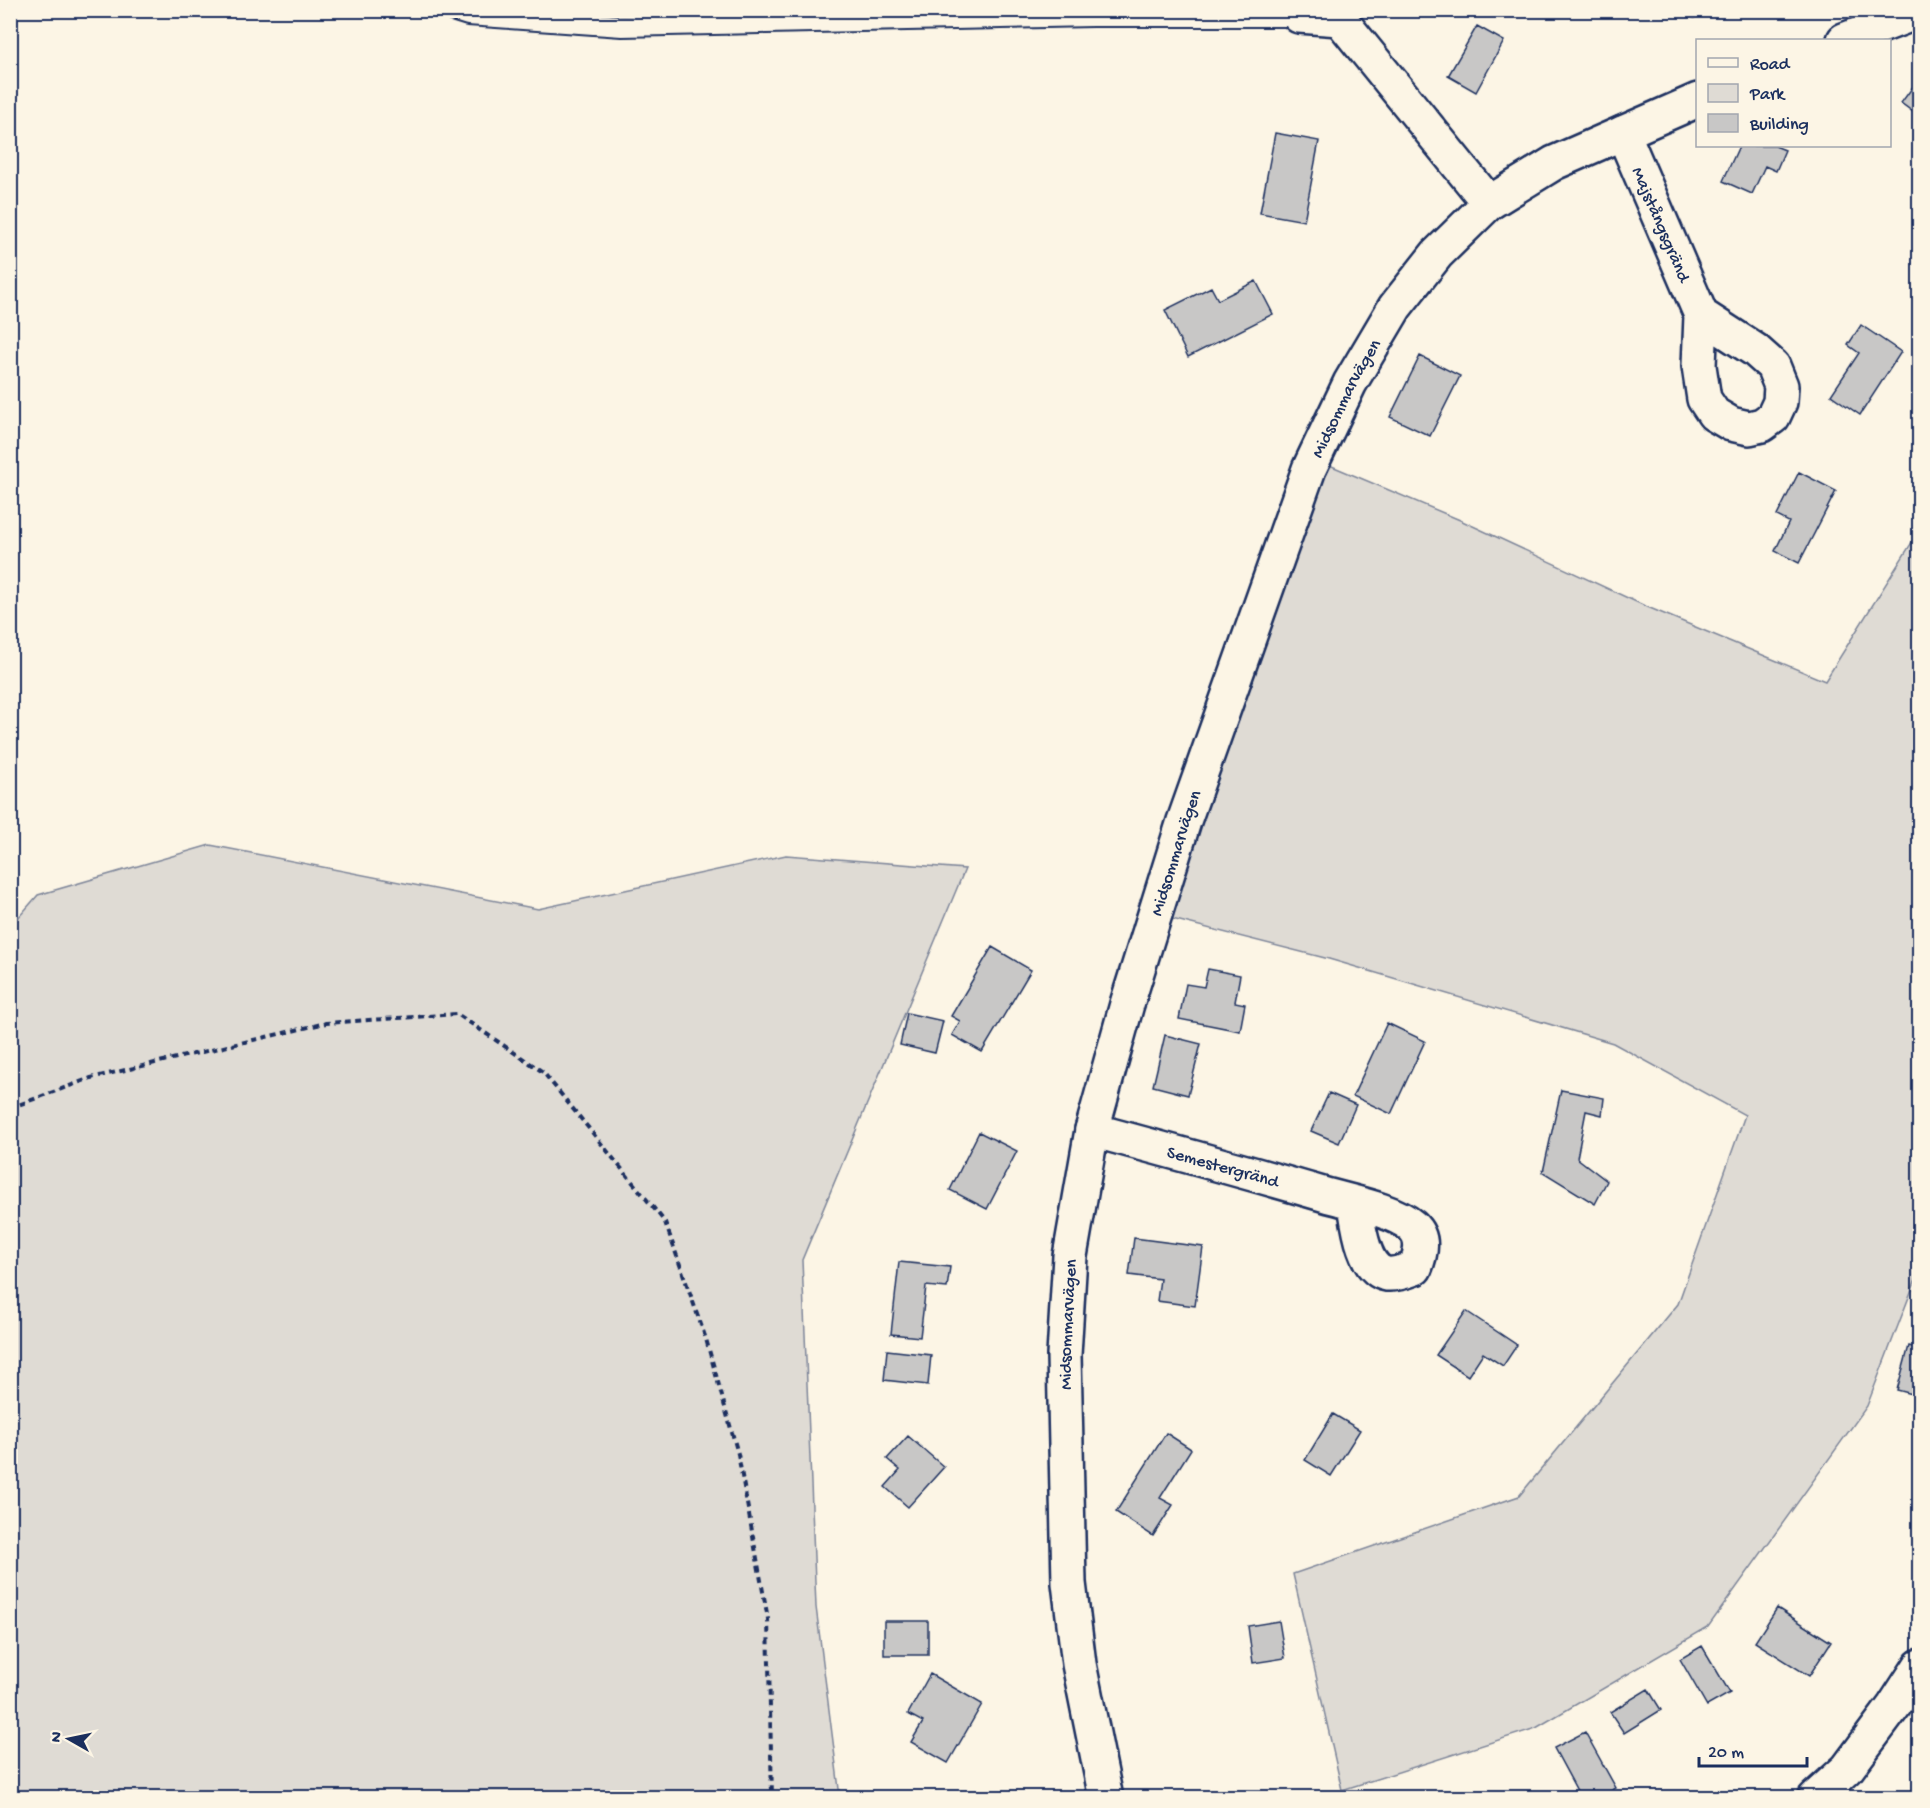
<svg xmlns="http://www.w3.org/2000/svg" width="1930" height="1808" font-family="'Gochi Hand',sans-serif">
	<rect width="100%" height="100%" fill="#fcf5e5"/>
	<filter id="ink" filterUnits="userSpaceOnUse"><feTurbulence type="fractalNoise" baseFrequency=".0167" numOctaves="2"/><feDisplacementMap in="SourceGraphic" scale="12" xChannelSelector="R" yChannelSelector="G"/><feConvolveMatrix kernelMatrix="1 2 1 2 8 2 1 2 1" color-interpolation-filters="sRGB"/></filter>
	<g filter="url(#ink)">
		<!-- green -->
		<path fill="#dfdbd4" stroke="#7d8599" stroke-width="1.5" d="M1327 464 1460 520 1645 606 1825 681 1919 531V1271L1867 1406 1708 1627 1536 1728 1342 1790 1293 1574 1519 1496 1678 1304 1745 1115 1613 1043 1329 959 1168 918 1298 537Z
			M210 845 538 909 786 855 965 869 802 1260 816 1607 840 1797H11V926L38 895Z"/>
		<!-- building -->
		<path fill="#c8c7c6" stroke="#1b2f5e" stroke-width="1.5" d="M1675 10H1697L1694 18Z
			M1477 26 1504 41 1476 92 1448 76Z
			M1920 77V117L1901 103Z
			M1275 133 1319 141 1304 221 1260 213Z
			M1739 146H1775L1785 150 1776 171 1765 166 1752 194 1723 181Z
			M1256 281 1273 314 1188 357 1165 310 1211 287 1218 300Z
			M1861 325 1901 352 1860 415 1831 395 1859 353 1848 345Z
			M1420 356 1460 376 1430 436 1390 417Z
			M1799 472 1836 491 1799 563 1775 551 1789 522 1777 516Z
			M992 947 1031 970 982 1052 952 1035 960 1021 951 1016Z
			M1208 969 1240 975 1235 1002 1245 1004 1240 1031 1179 1019 1186 984 1204 987Z
			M907 1013 943 1021 935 1053 900 1045Z
			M1387 1023 1425 1041 1391 1114 1353 1096Z
			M1165 1035 1201 1044 1188 1095 1153 1086Z
			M1561 1090 1604 1098 1602 1115 1586 1111 1577 1158 1607 1181 1595 1204 1543 1172Z
			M1329 1093 1356 1105 1339 1143 1311 1131Z
			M979 1132 1017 1151 987 1209 950 1190Z
			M1134 1238 1203 1247 1195 1306 1157 1301 1160 1279 1129 1275Z
			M899 1262 950 1267 947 1288 926 1286 920 1337 891 1334Z
			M1466 1311 1517 1345 1503 1366 1483 1353 1468 1376 1436 1355Z
			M1909 1346 1920 1349V1396L1897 1390Z
			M887 1350 931 1355 928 1385 884 1380Z
			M1333 1414 1360 1430 1331 1476 1305 1460Z
			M1166 1433 1191 1449 1160 1498 1173 1505 1153 1536 1116 1512Z
			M908 1436 944 1467 908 1507 885 1487 900 1470 887 1459Z
			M1777 1608 1831 1642 1809 1676 1755 1642Z
			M884 1621H928V1655H884Z
			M1279 1621 1285 1658 1253 1663 1248 1626Z
			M1702 1646 1730 1693 1707 1706 1680 1659Z
			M930 1674 982 1704 948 1763 911 1742 923 1722 908 1714Z
			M1648 1689 1661 1710 1624 1733 1610 1712Z
			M1585 1732 1616 1788 1599 1798H1581L1554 1748Z"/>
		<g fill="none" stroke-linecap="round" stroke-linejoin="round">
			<!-- service casing -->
			<g stroke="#1b2f5e" stroke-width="24">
				<path id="service" d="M452 10 468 15 622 26 1093 16H1299"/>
			</g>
			<!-- minor casing -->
			<g stroke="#1b2f5e" stroke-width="38">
				<g id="minor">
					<path d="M1299 16 1340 19 1489 203"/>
					<path d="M1844 40 1920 11"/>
					<path id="s1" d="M1623 133 1701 315 1755 350 1773 366 1781 386 1780 402 1773 417 1762 425 1749 428 1731 424 1714 414 1704 399 1699 366 1701 315"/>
					<path id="s2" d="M1092 1130C1170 1151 1248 1172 1326 1195 1350 1202 1393 1210 1412 1226 1425 1238 1421 1254 1415 1268 1407 1271 1396 1275 1387 1274 1363 1270 1358 1223 1355 1204"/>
					<path id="s3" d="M1106 1798 1079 1664 1069 1583 1064 1355 1070 1256 1092 1130 1127 1004 1184 821 1309 469 1350 383 1395 307 1437 254 1489 203 1554 163 1698 100"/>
					<path d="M1815 1798 1847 1769 1894 1706 1920 1666"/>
				</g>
			</g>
			<!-- path -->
			<path stroke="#1b2f5e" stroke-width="4" stroke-dasharray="6 4.5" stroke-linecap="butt" d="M10 1108 91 1078 326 1023 457 1014 543 1072 665 1222 706 1339 738 1454 768 1619 772 1798"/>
			<!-- service -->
			<use href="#service" stroke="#fcf5e5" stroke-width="20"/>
			<!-- minor -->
			<use href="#minor" stroke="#fcf5e5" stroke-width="33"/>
		</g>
	</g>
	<g text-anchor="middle" stroke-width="5" stroke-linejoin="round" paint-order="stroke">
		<!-- street labels -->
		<g font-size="18" fill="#1b2f5e" stroke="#fcf5e5">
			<text dy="6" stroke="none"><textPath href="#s1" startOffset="99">Majstångsgränd</textPath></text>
			<text dy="6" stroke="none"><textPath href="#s3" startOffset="1449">Midsommarvägen</textPath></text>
			<text dy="6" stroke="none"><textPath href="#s3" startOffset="963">Midsommarvägen</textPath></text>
			<text dy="6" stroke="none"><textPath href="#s2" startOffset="136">Semestergränd</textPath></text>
			<text dy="6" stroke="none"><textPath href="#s3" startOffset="477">Midsommarvägen</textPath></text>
		</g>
	</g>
	<!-- margin -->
	<rect width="1930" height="1808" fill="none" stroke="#fcf5e5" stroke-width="36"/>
	<rect x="18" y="18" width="1894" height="1772" fill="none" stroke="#1b2f5e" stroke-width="2" filter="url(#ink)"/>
	<!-- legend -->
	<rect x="1696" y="39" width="195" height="108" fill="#fcf5e5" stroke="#a2a6af" stroke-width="1.5"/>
	<rect x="1708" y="58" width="30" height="9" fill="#fcf5e5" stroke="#a2a6af" stroke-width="1.5"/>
	<text x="1750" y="69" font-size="18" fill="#1b2f5e">Road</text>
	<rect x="1708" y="84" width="30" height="18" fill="#dfdbd4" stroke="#a2a6af" stroke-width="1.5"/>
	<text x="1750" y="99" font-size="18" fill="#1b2f5e">Park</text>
	<rect x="1708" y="114" width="30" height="18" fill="#c8c7c6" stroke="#a2a6af" stroke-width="1.5"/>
	<text x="1750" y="129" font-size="18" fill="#1b2f5e">Building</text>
	<!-- north arrow -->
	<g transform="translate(69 1739) rotate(279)" stroke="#fcf5e5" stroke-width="4.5" paint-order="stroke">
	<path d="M0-4.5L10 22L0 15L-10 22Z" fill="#1b2f5e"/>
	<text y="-9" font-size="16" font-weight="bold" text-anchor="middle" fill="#1b2f5e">N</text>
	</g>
	<!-- scale -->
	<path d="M1699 1757v9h108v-9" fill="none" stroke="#1b2f5e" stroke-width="3"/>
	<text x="1708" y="1757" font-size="18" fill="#1b2f5e" stroke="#fcf5e5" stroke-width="4.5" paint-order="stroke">20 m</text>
</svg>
